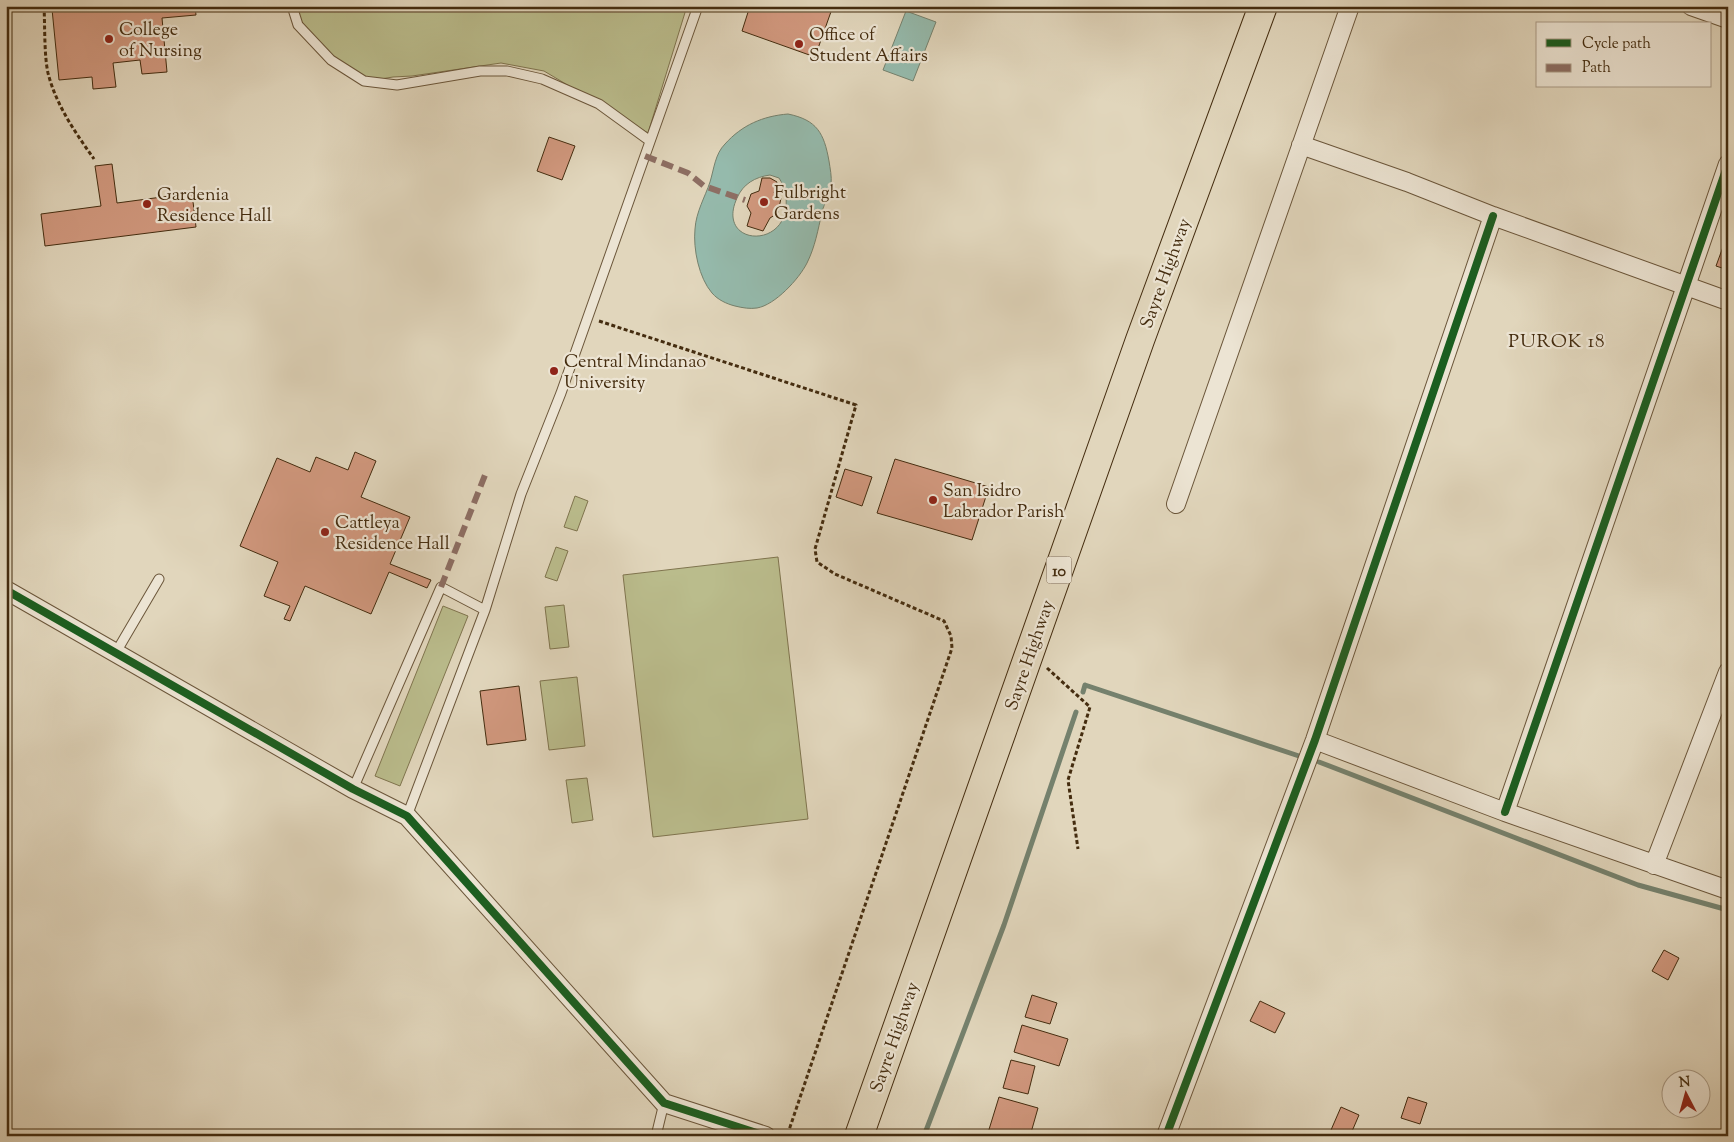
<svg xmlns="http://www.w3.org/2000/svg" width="1734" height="1142" font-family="'Sorts Mill Goudy',serif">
	<rect width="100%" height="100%" fill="#e1d6bc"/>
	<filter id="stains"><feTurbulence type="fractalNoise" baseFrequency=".004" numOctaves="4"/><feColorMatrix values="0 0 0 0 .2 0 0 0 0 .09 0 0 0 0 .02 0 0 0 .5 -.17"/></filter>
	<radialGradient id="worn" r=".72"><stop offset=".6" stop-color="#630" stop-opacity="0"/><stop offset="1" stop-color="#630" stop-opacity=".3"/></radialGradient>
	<!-- green -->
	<path fill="#babc8c" stroke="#7f744e" d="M292 6H687L648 133 544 71 501 63 412 76 393 77 368 81 331 60 298 25Z
		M575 496 588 501 577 531 564 527Z
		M556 547 568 551 557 581 545 577Z
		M778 557 808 819 653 837 623 575Z
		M564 605 569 647 550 649 545 607Z
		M443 606 468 616 400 786 375 776Z
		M577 677 585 746 549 750 540 681Z
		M587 778 593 820 572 823 566 780Z"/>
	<!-- water -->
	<path fill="#95baac" stroke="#75816d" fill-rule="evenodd" d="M906 11 936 22 913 81 883 70Z
		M788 114C817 120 824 133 829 161 830 168 832 177 831 184 831 194 824 203 822 212 818 230 815 247 807 263 799 279 775 305 757 308 750 309 743 308 735 306 727 304 718 300 712 293 699 278 693 249 695 229 696 212 705 197 710 182 714 169 715 154 725 144 742 125 763 116 788 114ZM770 175 779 178C785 187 787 197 786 207 782 250 716 244 737 198 743 184 755 177 770 175Z"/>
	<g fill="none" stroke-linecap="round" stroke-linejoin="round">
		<!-- stream -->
		<path stroke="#75816d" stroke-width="5" d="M1083 692 1085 685 1302 757
			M1319 762 1638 885 1728 910
			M924 1136 1004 925 1076 712"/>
	</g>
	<!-- building -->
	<path fill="#d1987e" stroke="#442c0f" d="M56 6H195L196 15 162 18 167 72 142 74 140 60 113 63 116 87 93 89 92 77 59 80 52 9H57Z
		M750 6H833L815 57 742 31Z
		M549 137 575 146 562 180 537 171Z
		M112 164 117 203 192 193 196 227 45 246 41 214 101 206 95 166Z
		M762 178H770L777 182 774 193 781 198 778 213 770 218 763 231 747 226 751 213 747 206 751 194 759 191Z
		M1727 236H1728V270L1716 266Z
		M355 452 376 461 361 497 410 517 390 564 431 580 427 588 389 572 371 614 305 586 290 621 284 619 290 606 264 596 278 562 240 546 277 458 310 472 316 457 348 470Z
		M895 459 989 487 972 540 877 513Z
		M845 469 872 477 862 506 836 497Z
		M519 686 526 740 487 745 480 691Z
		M1664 950 1679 958 1668 980 1652 971Z
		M1032 995 1057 1003 1050 1024 1025 1017Z
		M1260 1001 1285 1013 1275 1033 1250 1021Z
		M1022 1025 1068 1039 1059 1066 1014 1052Z
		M1011 1060 1035 1066 1028 1094 1003 1088Z
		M999 1097 1038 1108 1030 1136H987Z
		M1408 1097 1427 1103 1420 1124 1401 1118Z
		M1341 1107 1359 1115 1350 1136H1345L1331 1130Z"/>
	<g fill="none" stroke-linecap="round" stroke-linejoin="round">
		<!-- service casing -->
		<g stroke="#6b563a" stroke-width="11">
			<path id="service" d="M292 6 298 25 331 60 364 81 397 85 480 71H507L542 79 599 104 650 141
				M115 654 159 579
				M353 789 441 587 485 610
				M407 816 485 610 521 494 561 393 698 6
				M656 1136 664 1103"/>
		</g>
		<!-- minor casing -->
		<g stroke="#6b563a" stroke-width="20">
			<path id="minor" d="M1691 6 1728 19
				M1301 145 1407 182 1493 216 1728 301
				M1176 504 1350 6
				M6 590 353 789 407 816 664 1103 766 1136
				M1315 740 1505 812 1728 890
				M1505 812 1728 164
				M1654 865 1728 672
				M1166 1136 1315 740 1493 216"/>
		</g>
		<!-- trunk casing -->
		<g stroke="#442c0f" stroke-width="30">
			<path id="trunk" d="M859 1136 1140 340 1263 6"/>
		</g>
		<!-- path -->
		<path stroke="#442c0f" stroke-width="3" stroke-dasharray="4 2.5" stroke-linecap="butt" d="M44 6C45 25 44 55 48 73 56 105 75 132 94 159
			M599 321 856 405 815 549 817 562 835 574 944 621 951 636 952 648 787 1136
			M1047 668 1090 707 1068 780 1078 849"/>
		<!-- service -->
		<use href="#service" stroke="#ece4d3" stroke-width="9"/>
		<!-- minor -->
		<use href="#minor" stroke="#ece4d3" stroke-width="18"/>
		<!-- trunk -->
		<use href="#trunk" stroke="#e1d6bc" stroke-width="28"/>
		<!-- quiet -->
		<path stroke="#8d6e63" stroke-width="6" stroke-dasharray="12 6" stroke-linecap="butt" d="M645 156 688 173 704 186 745 200
			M441 587 485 475"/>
		<!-- cycleway casing -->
		<g stroke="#ece4d3" stroke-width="11">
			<path id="cycleway" d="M6 590 353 789 407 816 664 1103 766 1136
				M1505 812 1728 164
				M1166 1136 1315 740 1493 216"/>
		</g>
		<!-- cycleway -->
		<use href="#cycleway" stroke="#1b5e20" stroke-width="8"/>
	</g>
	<!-- markers -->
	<g fill="#8f2418" stroke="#ece4d3" stroke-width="2">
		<circle cx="109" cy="39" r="5"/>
		<circle cx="799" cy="44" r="5"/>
		<circle cx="764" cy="202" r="5"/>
		<circle cx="147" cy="204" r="5"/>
		<circle cx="554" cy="371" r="5"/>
		<circle cx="933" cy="500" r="5"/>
		<circle cx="325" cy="532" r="5"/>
	</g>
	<g text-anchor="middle" stroke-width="4.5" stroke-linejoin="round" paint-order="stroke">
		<!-- shield labels -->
		<rect fill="#ece4d3" stroke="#76634a" stroke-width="1" x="1046.5" y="556.5" width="25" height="27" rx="4"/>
		<g font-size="16" font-weight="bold" fill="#442c0f">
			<text x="1059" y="576">10</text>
		</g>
		<!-- poi labels -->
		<g font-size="18" fill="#442c0f" stroke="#ece4d3" text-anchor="start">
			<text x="119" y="35">College<tspan x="119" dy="21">of Nursing</tspan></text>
			<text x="809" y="40">Office of<tspan x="809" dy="21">Student Affairs</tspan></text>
			<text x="774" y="198">Fulbright<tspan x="774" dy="21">Gardens</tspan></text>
			<text x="157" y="200">Gardenia<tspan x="157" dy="21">Residence Hall</tspan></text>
			<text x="564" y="367">Central Mindanao<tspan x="564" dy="21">University</tspan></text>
			<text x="943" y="496">San Isidro<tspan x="943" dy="21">Labrador Parish</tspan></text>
			<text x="335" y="528">Cattleya<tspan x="335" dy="21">Residence Hall</tspan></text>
		</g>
		<!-- street labels -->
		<g font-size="18" fill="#442c0f" stroke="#ece4d3">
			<text transform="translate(1165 273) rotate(-70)" y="6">Sayre Highway</text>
			<text transform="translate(1029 655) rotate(-71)" y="6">Sayre Highway</text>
			<text transform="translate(894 1037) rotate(-71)" y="6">Sayre Highway</text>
		</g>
		<!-- neighbourhood labels -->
		<g font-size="19" letter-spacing="1" fill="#442c0f" stroke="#ece4d3">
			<text x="1557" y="347">PUROK 18</text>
		</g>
	</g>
	<!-- margin -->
	<rect width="1734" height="1142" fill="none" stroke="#e1d6bc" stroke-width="25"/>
	<rect x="8" y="8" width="1719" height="1127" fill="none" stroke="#442c0f" stroke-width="2.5"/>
	<rect x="12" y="12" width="1709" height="1117" fill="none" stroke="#442c0f"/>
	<!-- legend -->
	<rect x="1536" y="22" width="175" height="65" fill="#ece4d3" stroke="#a99a85"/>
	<rect x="1546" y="39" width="25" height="8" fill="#1b5e20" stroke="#a99a85"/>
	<text x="1582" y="48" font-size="15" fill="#442c0f">Cycle path</text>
	<rect x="1546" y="64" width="25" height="8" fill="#8d6e63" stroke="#a99a85"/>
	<text x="1582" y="72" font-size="15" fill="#442c0f">Path</text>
	<!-- north arrow -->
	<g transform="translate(1686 1094) rotate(354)"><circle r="24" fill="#ece4d3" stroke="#a99a85"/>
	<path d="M0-4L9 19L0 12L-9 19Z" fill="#8f2418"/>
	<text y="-8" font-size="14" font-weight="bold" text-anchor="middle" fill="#442c0f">N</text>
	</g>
	<rect width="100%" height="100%" filter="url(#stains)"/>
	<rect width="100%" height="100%" fill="url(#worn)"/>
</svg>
